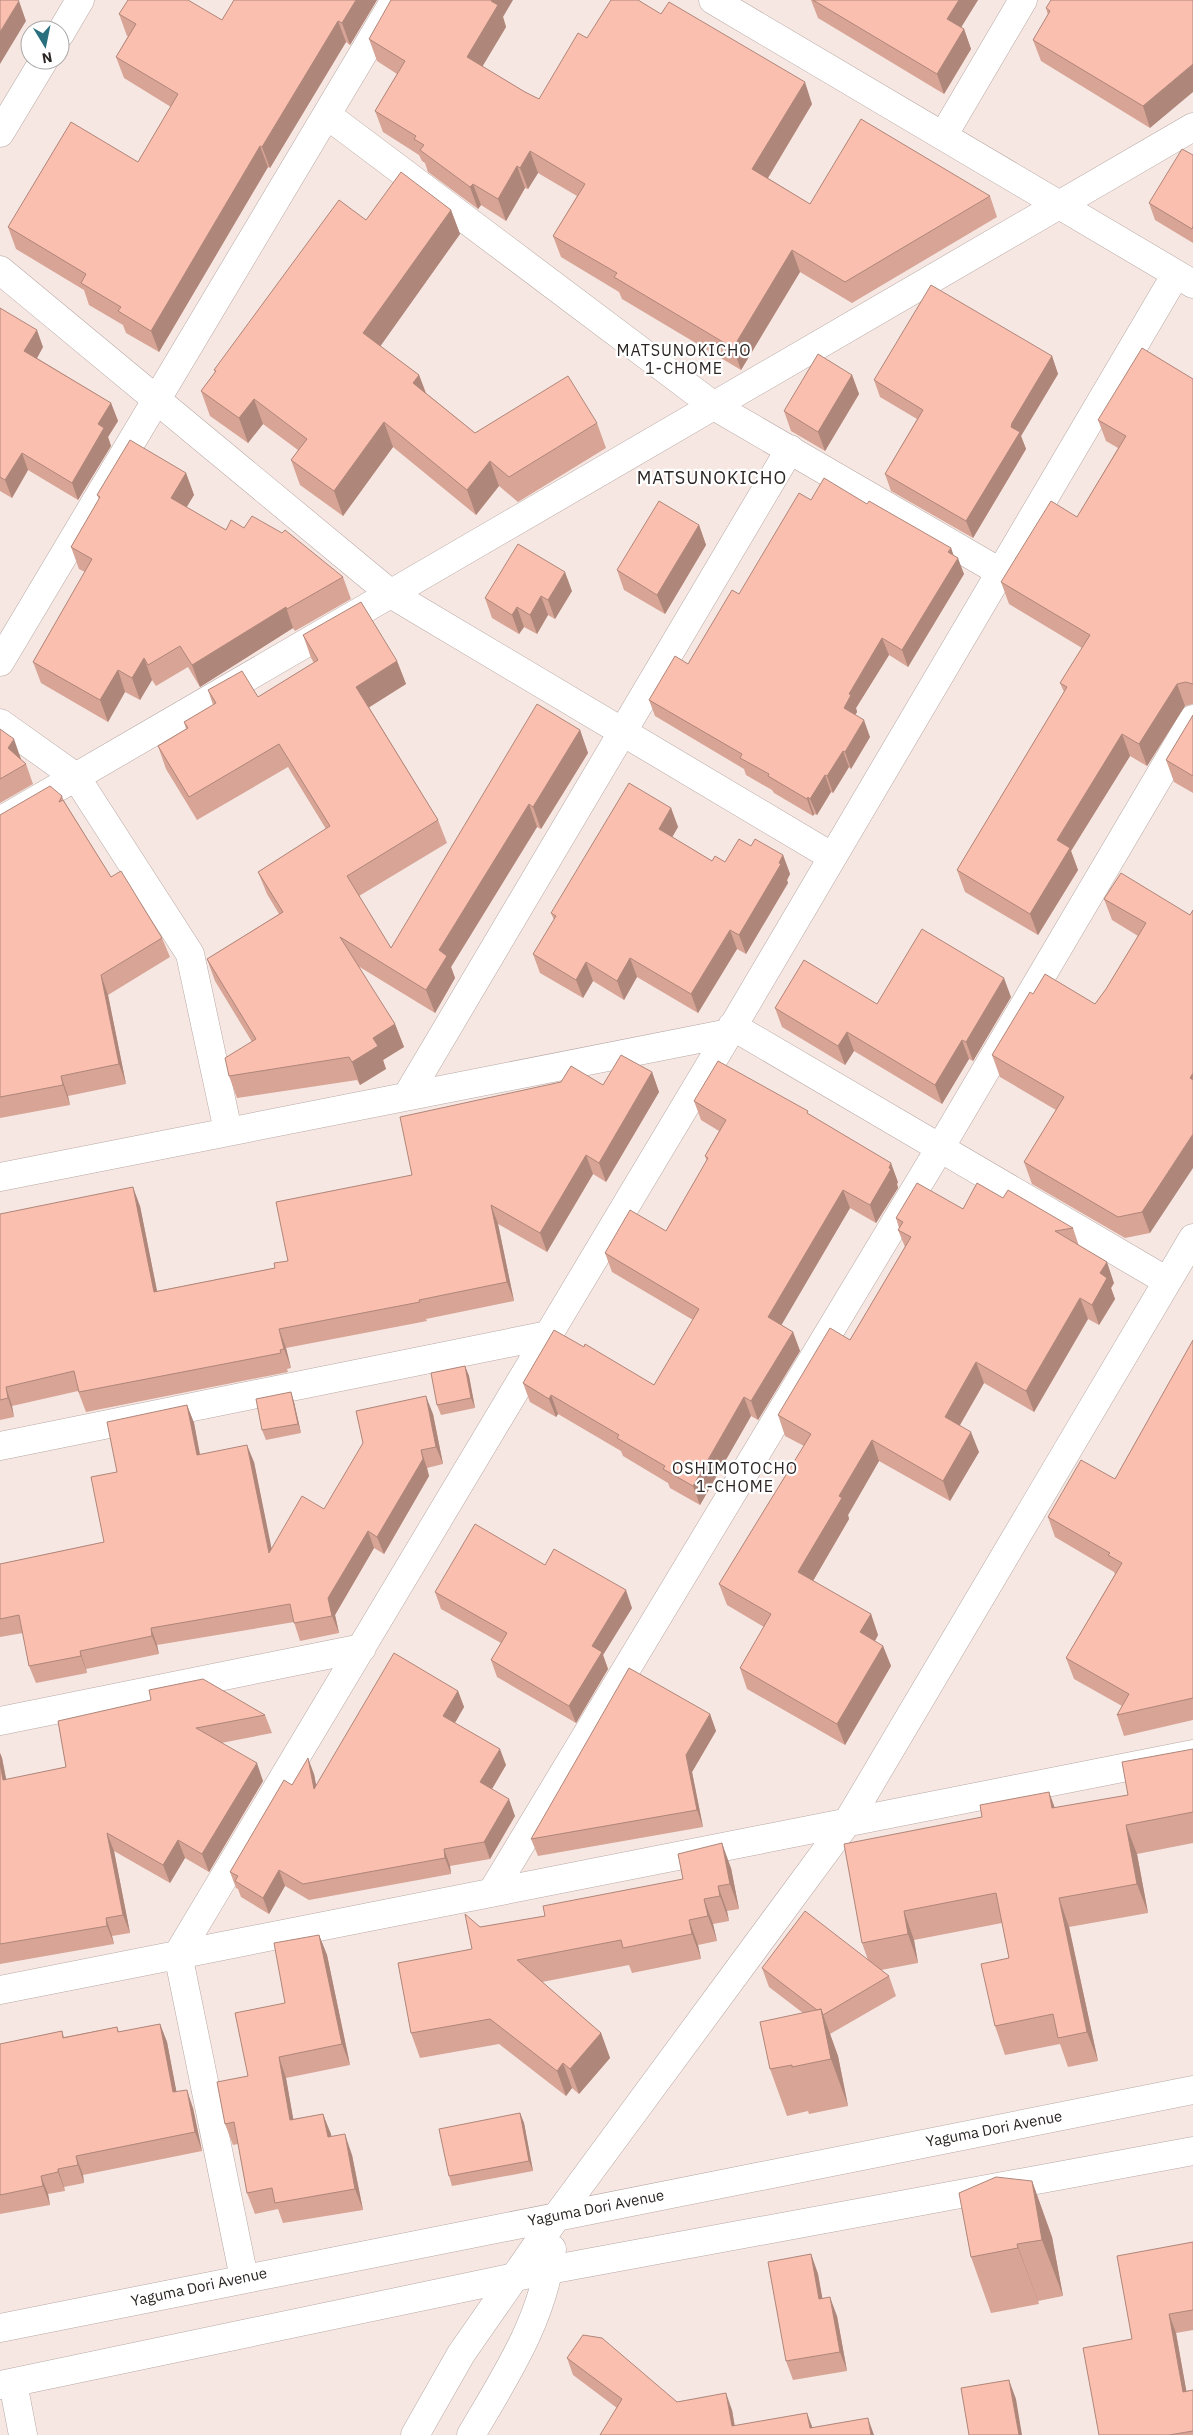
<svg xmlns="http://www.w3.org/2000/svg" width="1193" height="2435" font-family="'IBM Plex Sans',sans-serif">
	<rect width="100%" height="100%" fill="#f7e7e2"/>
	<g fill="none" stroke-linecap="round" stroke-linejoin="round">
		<!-- minor casing -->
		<g stroke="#b7a8a4" stroke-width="29">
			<path id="minor" d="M713 0 1193 284
				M60 34 80 0
				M327 115 714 406 1000 572
				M0 133 44 60
				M943 136 1023 0
				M0 270 391 594 831 856
				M0 662 395 0
				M0 723 76 777 190 954 228 1131
				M0 821 1193 127
				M732 1026 1167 1281
				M407 1096 790 449
				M0 1177 729 1033
				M0 1446 548 1335
				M0 1721 362 1648
				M492 1892 940 1148 1193 719
				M0 1990 1193 1754
				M244 2278 178 1954 729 1033 1176 274
				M13 2383 23 2435
				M415 2435 461 2354 557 2216 848 1821 1193 1238
				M471 2435C506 2375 543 2320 552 2249"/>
		</g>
		<!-- major casing -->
		<g stroke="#b7a8a4" stroke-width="29">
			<path id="major" d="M0 2328 1193 2090
				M0 2385 549 2270 1193 2151"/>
		</g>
		<!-- minor -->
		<use href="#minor" stroke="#fff" stroke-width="28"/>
		<!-- major -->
		<use href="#major" stroke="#fff" stroke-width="28"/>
	</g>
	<!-- wall -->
	<path fill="#d7a496" d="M377 0 350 45 346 42 270 168 268 167 159 352 126 333 123 325 89 305 84 290 16 249 8 227 138 162 171 107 124 78 116 57 128 36H127L119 14 222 20Z
		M811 0H978L961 27 964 29 971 49 944 94 818 18Z
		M1193 0 1150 128 1041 61 1033 40 1048 15 1046 8Z
		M503 17 506 27 482 66 525 92 539 99 587 38 812 104 768 178 810 204 990 196 997 217 852 303 800 272 741 370 622 299 619 292 561 257 553 236 577 196 538 173 528 189 525 188 506 221 481 205 478 209 428 172 425 163 422 161 419 155 383 132 375 111 397 74 377 61 369 39Z
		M1193 155V243L1155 220 1149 203Z
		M451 210 460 234 380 346 419 375 426 393 475 433 597 423 606 448 518 502 499 486 476 515 393 447 343 516 300 485 291 460 298 450 263 424 248 443 210 416 201 391 215 372 214 370 366 220Z
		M0 308 43 347 37 358 111 403 118 421 108 437 111 446 78 500 28 470 12 498 0 491Z
		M1052 356 1058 374 1021 436 1026 449 973 538 891 491 885 474 917 419 880 397 874 380Z
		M852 375 859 394 825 451 791 431 784 411Z
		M1193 379V704L1185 706 1147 766 1130 756 1071 851 1078 870 1038 935 965 892 957 870 1064 692 1060 683 1082 648 1009 604 1001 582 1077 517 1118 448 1106 441 1098 420Z
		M186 473 194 495 186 507 226 530 244 528 343 577 351 599 295 631 293 628 200 687 188 667 156 686 152 680 140 700 125 692 108 722 41 683 33 662 85 572 79 569 71 547 99 499 97 495Z
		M811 500 867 504 951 548 953 555 964 574 908 667 889 655 856 708 857 712 855 715 870 737 851 769 849 767 833 793 831 792 817 815 814 814 813 816 774 793 772 790 746 775 744 769 655 716 649 700 688 664 739 594Z
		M699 525 706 545 665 614 624 590 617 570Z
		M572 591 555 619 548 615 537 634 524 627 519 634 492 618 485 598Z
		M303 635 397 661 406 684 369 707 438 820 447 843 359 896 391 948 580 730 588 753 541 829 537 827 451 967 455 978 435 1013 358 966 395 1024 404 1047 383 1060 386 1069 360 1085 357 1080 237 1098 229 1076 252 1042 215 981 207 959 279 914 267 894 258 872 326 829 288 767 197 820 166 769 158 746 186 729 184 722 213 705 208 690 258 697 314 663 311 658Z
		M1193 715V793L1174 782 1166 760Z
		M0 729 21 759V760L26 764 33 784 0 803Z
		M62 796 64 801 111 877 162 938 170 957 108 995 126 1084 68 1096 70 1105 0 1118V815Z
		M671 808 678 827 672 837 712 861 725 862 751 846 783 855 790 874 787 880 788 883 746 954 737 949 698 1013 637 977 624 1000 593 981 583 998 540 973 533 954 554 920 551 913Z
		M1104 899 1190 915 1150 1233 1125 1238 1032 1184 1024 1162 1056 1110 1000 1077 992 1055 1033 994 1095 1004 1106 989 1138 936 1112 920Z
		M1011 997 973 1061 969 1059 942 1104 854 1051 845 1065 782 1027 775 1008 877 1004Z
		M652 1072 659 1092 606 1182 593 1174 547 1252 498 1224 514 1301 426 1319 427 1321 286 1348 291 1368 287 1369 288 1372 86 1412 78 1391 12 1406 14 1417 0 1420V1214L140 1206 157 1291 275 1268 288 1261 412 1175 603 1085Z
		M694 1101 809 1114 898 1182 897 1184 898 1188 876 1223 850 1208 781 1325 793 1332 800 1351 758 1420 751 1416 700 1505 670 1488 668 1483 623 1456 621 1451 558 1414 556 1417 530 1402 523 1383 584 1347 654 1385 693 1320 612 1272 605 1253 666 1231 707 1161 705 1156 719 1131 701 1120Z
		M1003 1198 1073 1228 1079 1246 1114 1283 1111 1288 1115 1299 1099 1325 1088 1319 1034 1412 984 1383 960 1425 979 1452 950 1501 879 1461 848 1515 849 1519 813 1581 871 1614 878 1635 875 1641 883 1646 891 1666 845 1745 747 1689 740 1668 764 1627 727 1605 719 1584 804 1446 785 1436 778 1415 850 1340 905 1247 898 1230 899 1228 896 1218 963 1209Z
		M1193 1340V1720L1124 1736 1117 1715 1122 1706 1074 1679 1066 1658 1115 1574 1114 1572 1055 1537 1048 1517 1115 1479Z
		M465 1366 469 1376 475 1408 441 1415 437 1405Z
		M291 1392 294 1402 301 1433 266 1440 262 1430Z
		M187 1405 194 1423 200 1454 254 1462 271 1549 324 1509 433 1414 443 1464 427 1468 429 1476 384 1554 374 1548 335 1615 339 1633 300 1641 294 1622 157 1645 159 1654 86 1669 87 1673 36 1683 29 1666 23 1633 0 1637V1564L104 1542 117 1472Z
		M545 1565 632 1608 603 1655 608 1669 576 1723 497 1677 491 1660 501 1643 441 1609 435 1592Z
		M458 1691 464 1707 455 1723 506 1765 492 1789 515 1816 490 1859 450 1866 451 1874 309 1900 285 1886 269 1914 241 1897 238 1889 236 1888 230 1872 292 1785 314 1774 316 1785Z
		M710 1714 716 1731 692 1772 703 1827 538 1856 531 1839Z
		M265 1715 272 1733 221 1743 263 1781 209 1872 185 1858 170 1883 114 1851 130 1933 112 1936 114 1944 0 1964V1753L2 1758 6 1780 66 1767 58 1721Z
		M1193 1749V1843L1137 1854 1148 1913 1069 1927 1098 2061 1068 2067 1060 2044 1005 2055 995 2026 1009 1958 1002 1923 914 1940 918 1963 881 1970 889 1976 896 1996 830 2034 838 2056 848 2106 809 2114 808 2111 787 2116 770 2069 803 2013 769 1987 762 1968 868 1960 862 1943 982 1817 1049 1792 1055 1808 1128 1795Z
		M731 1868 739 1909 727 1911 729 1921 713 1924 717 1941 698 1945 701 1959 632 1973 629 1965 542 1982 601 2033 610 2058 579 2094 572 2088 566 2096 499 2044 420 2058 411 2033 472 1949 480 1927 545 1916 683 1879Z
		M319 1935 327 1955 350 2065 286 2078 293 2119 323 2114 331 2137 352 2155 363 2210 283 2223 278 2209 255 2214 247 2193 238 2144 233 2145 225 2124 248 2076Z
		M160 2024 167 2042 176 2091 193 2108 202 2151 83 2175 84 2183 64 2187 65 2191 48 2194 50 2205 0 2214V2044L62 2031 64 2037 117 2027 119 2032Z
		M520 2113 524 2123 533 2171 452 2186 449 2176Z
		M1032 2181 1052 2237 1063 2296 1038 2301 1039 2304 991 2313 971 2257Z
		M1193 2242V2330L1176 2333 1186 2391 1193 2390V2435H1099L1132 2339Z
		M811 2254 818 2274 822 2298 837 2316 847 2371 793 2380 786 2361Z
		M567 2358 677 2402 732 2410 735 2426 812 2427 874 2435H600L617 2408 573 2375Z"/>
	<!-- shaded-wall -->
	<path fill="#af867a" d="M356 0H377L350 45 342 23Z
		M492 0H513L503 17 506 27 475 79 467 57Z
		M959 0H978L954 39 947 19Z
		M19 1 26 21 0 64V32Z
		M338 21 346 42 270 168 262 147Z
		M964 29 971 49 944 94 937 74Z
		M1193 64V92L1150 128 1143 106Z
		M805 82 812 104 760 191 752 169Z
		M260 146 268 167 159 352 151 331Z
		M530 151 538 173 528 189 520 168Z
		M517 166 525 188 506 221 498 199Z
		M473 184 481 205 478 209 470 187Z
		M451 210 460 234 372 358 363 333Z
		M792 250 800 272 741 370 733 348Z
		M37 330 43 347 31 369 24 351Z
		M1052 356 1058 374 1021 436 1026 449 973 538 966 521 1012 423Z
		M419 375 428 399 413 383Z
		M852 375 859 394 825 451 818 432Z
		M254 399 263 424 248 443 239 418Z
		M111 403 118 421 108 437 111 446 78 500 72 483 98 424Z
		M384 422 393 447 343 516 334 491Z
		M22 453 28 470 12 498 5 480Z
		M490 461 499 486 476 515 467 490Z
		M186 473 194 495 179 520 171 498Z
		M699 525 706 545 665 614 657 595Z
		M951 548 956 562 958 558 964 574 908 667 902 650Z
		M565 572 572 591 555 619 548 600Z
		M541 596 548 615 537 634 530 615Z
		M286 607 293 628 200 687 192 665Z
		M517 607 524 627 519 634 512 615Z
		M882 638 889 655 856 708 857 712 850 724 844 708 849 694Z
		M144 658 152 680 140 700 132 678Z
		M397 661 406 684 365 710 356 687Z
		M118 670 125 692 108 722 100 700Z
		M1177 684 1185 706 1147 766 1139 744Z
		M864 720 870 737 851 769 845 752Z
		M580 730 588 753 541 829 533 807Z
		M1122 734 1130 756 1071 851 1078 870 1038 935 1030 914 1057 840Z
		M14 739 21 759 15 768 8 748Z
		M843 751 849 767 833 793 827 776Z
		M825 775 831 792 817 815 810 799Z
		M808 797 814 814 813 816 807 799Z
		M529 804 537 827 451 967 455 978 435 1013 426 990 439 950Z
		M671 808 678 827 666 848 659 829Z
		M783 855 790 874 787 880 788 883 746 954 739 935Z
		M730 930 737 949 698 1013 691 994Z
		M630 958 637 977 624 1000 617 981Z
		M586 962 593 981 583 998 576 980Z
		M101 975 108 995 126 1084 119 1064Z
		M1004 978 1011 997 973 1061 966 1042Z
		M395 1024 404 1047 383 1060 386 1069 360 1085 352 1062 373 1038Z
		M847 1032 854 1051 845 1065 838 1046Z
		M962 1040 969 1059 942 1104 935 1085Z
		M652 1072 659 1092 606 1182 599 1163Z
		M1193 1073V1087L1190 1078Z
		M61 1076 68 1096 70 1105 63 1085Z
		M1193 1134V1168L1150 1233 1142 1212Z
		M586 1155 593 1174 547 1252 540 1233Z
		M891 1163 898 1182 897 1184 898 1188 876 1223 870 1205Z
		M133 1187 140 1206 161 1311 154 1292Z
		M843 1190 850 1208 775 1336 768 1317Z
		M491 1205 498 1224 514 1301 507 1282Z
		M1107 1262 1114 1283 1111 1288 1115 1299 1099 1325 1092 1305 1100 1273Z
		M1080 1298 1088 1319 1034 1412 1026 1391Z
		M279 1329 286 1348 291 1368 284 1349Z
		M793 1332 800 1351 758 1420 751 1401Z
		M976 1362 984 1383 953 1437 945 1417Z
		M465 1366 469 1376 475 1408 471 1398Z
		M6 1387 12 1406 14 1417 8 1398Z
		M291 1392 294 1402 301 1433 298 1424Z
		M551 1395 558 1414 556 1417 549 1399Z
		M426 1396 433 1414 443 1464 436 1447Z
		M744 1397 751 1416 700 1505 693 1486Z
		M187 1405 194 1423 203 1472 197 1455Z
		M971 1432 979 1452 950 1501 943 1481Z
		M872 1440 879 1461 848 1515 849 1519 806 1593 798 1572 839 1496Z
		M247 1445 254 1462 276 1570 269 1553Z
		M421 1450 427 1468 429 1476 384 1554 377 1537Z
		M368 1531 374 1548 335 1615 339 1633 332 1616 328 1598Z
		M626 1590 632 1608 603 1655 608 1669 576 1723 569 1706 592 1646Z
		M871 1614 878 1635 868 1653 860 1632Z
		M151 1628 157 1645 159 1654 152 1636Z
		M883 1646 891 1666 845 1745 837 1724Z
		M80 1651 86 1669 87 1673 81 1656Z
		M458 1691 464 1707 449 1733 443 1716Z
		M710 1714 716 1731 692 1772 703 1827 697 1810 686 1755Z
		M500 1749 506 1765 486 1799 480 1782Z
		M0 1753 2 1758 10 1798 3 1780 0 1763Z
		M308 1758 314 1774 320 1805 314 1789Z
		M257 1763 263 1781 209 1872 202 1854Z
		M1049 1792 1059 1821 1052 1808Z
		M509 1799 515 1816 490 1859 484 1842Z
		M1126 1825 1137 1854 1148 1913 1137 1884Z
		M107 1833 114 1851 130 1933 123 1915Z
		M178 1840 185 1858 170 1883 163 1865Z
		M722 1843 731 1868 739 1909 730 1884Z
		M444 1849 450 1866 451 1874 445 1858Z
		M279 1870 285 1886 269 1914 263 1898Z
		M718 1886 727 1911 729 1921 720 1896Z
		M1059 1898 1069 1927 1098 2061 1087 2032Z
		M704 1899 713 1924 717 1941 708 1916Z
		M904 1911 914 1940 918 1963 908 1934Z
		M106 1918 112 1936 114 1944 107 1926Z
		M689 1920 698 1945 701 1959 692 1934Z
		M319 1935 327 1955 350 2065 342 2044Z
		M821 2009 838 2056 848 2106 831 2059Z
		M160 2024 167 2042 180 2110 173 2092Z
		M601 2033 610 2058 579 2094 570 2069Z
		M279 2057 286 2078 297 2140 290 2120Z
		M563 2063 572 2088 566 2096 557 2071Z
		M187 2090 193 2108 202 2151 195 2132Z
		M520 2113 524 2123 533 2171 529 2161Z
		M323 2114 331 2134 335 2158 328 2137Z
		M345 2134 352 2155 363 2210 355 2189Z
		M76 2156 83 2175 84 2183 78 2165Z
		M58 2169 64 2187 65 2191 58 2172Z
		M41 2176 48 2194 50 2205 43 2186Z
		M1032 2181 1052 2237 1063 2296 1042 2240Z
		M1017 2244 1038 2301 1039 2304 1018 2248Z
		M811 2254 818 2274 826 2318 819 2299Z
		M830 2297 837 2316 847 2371 840 2352Z
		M1169 2314 1176 2333 1190 2411 1183 2392Z
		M1009 2380 1016 2399 1022 2435H1019Z
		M726 2393 732 2410 736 2435 732 2426Z
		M807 2413 813 2429 810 2428Z
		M868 2418 874 2435H871Z"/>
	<!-- building -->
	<path fill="#fabfaf" stroke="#af867a" d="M0 0H17L19 1 0 32Z
		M128 0H188L222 20 234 0H356L342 23 338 21 262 147 260 146 151 331 118 311 121 307 81 283 86 274 8 227 71 122 138 162 178 94 116 57 136 24 119 14Z
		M391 0H492L491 1 498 5 467 57 525 92 539 99 578 33 587 38 611 0H638L661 14 669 2 805 82 752 169 810 204 861 119 990 196 845 282 792 250 733 348 614 277 617 273 553 236 585 184 530 151 520 168 517 166 498 199 473 184 470 187 420 150 424 145 414 139 416 136 375 111 405 61 369 39Z
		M813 0H959L947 19 964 29 937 74Z
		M1051 0H1193V64L1143 106 1033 40 1050 11 1046 8Z
		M1182 149 1193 155V226L1192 229 1149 203Z
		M401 172 451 210 363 333 419 375 413 383 475 433 568 376 597 423 509 477 490 461 467 490 384 422 334 491 291 460 307 439 254 399 239 418 201 391 216 371 214 370 339 200 366 220Z
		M931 285 1052 356 1012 423 1011 427 1020 432 966 521 885 474 923 410 874 380Z
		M0 308 37 330 24 351 111 403 98 424 104 428 72 483 22 453 5 480 0 477Z
		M1142 348 1193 379V684L1186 682 1177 684 1139 744 1122 734 1057 840 1070 848 1030 914 957 870 1067 687 1060 683 1090 635 1001 582 1051 501 1077 517 1126 436 1098 420Z
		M818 354 852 375 818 432 784 411Z
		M130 440 186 473 171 498 226 530 231 520 244 528 252 516 282 533 285 530 343 577 287 609 286 607 192 665 180 646 148 665 144 658 132 678 118 670 100 700 33 662 92 559 71 547 100 497 97 495Z
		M824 478 867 504 869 501 951 548 948 552 958 558 902 650 882 638 849 694 851 695 844 708 864 720 845 752 843 751 827 776 825 775 810 799 808 797 807 799 768 776 769 774 740 758 742 754 649 700 675 656 688 664 732 590 739 594 799 493 811 500Z
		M659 501 699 525 657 595 617 570Z
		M518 544 565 572 548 600 541 596 530 615 517 607 512 615 485 598Z
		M361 602 397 661 356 687 438 820 347 876 391 948 537 704 580 730 533 807 529 804 439 950 447 956 426 990 340 937 395 1024 373 1038 378 1046 352 1062 349 1057 229 1076 225 1058 256 1039 207 959 283 912 258 872 330 826 279 744 189 797 158 746 188 728 184 722 216 703 208 690 242 671 258 697 318 660 303 635Z
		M1193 715V776L1166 760Z
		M0 729 14 739 8 748 26 764 0 779Z
		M629 783 671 808 659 829 712 861 715 856 725 862 739 839 751 846 755 839 783 855 779 863 781 864 739 935 730 930 691 994 630 958 617 981 586 962 576 980 533 954 556 916 551 913Z
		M50 786 62 796 59 802 63 800 111 877 121 871 162 938 101 975 119 1064 61 1076 63 1085 0 1097V815Z
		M1121 873 1190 915 1193 910V1073L1190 1078 1193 1080V1134L1142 1212 1118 1217 1024 1162 1064 1097 992 1055 1030 992 1033 994 1045 974 1095 1004 1106 989 1146 923 1104 899Z
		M922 929 1004 978 966 1042 962 1040 935 1085 847 1032 838 1046 775 1008 804 960 877 1004Z
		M621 1055 652 1072 599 1163 586 1155 540 1233 491 1205 507 1282 419 1300 420 1302 279 1329 284 1349 280 1350 281 1353 79 1392 74 1371 6 1387 8 1398 0 1400V1214L133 1187 154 1292 275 1268 274 1263 288 1261 276 1202 412 1175 400 1117 561 1082 571 1066 603 1085Z
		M718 1061 808 1111 807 1113 891 1163 889 1168 891 1169 870 1205 843 1190 768 1317 793 1332 751 1401 744 1397 693 1486 663 1469 665 1466 617 1438 619 1435 551 1395 549 1399 523 1383 554 1330 584 1347 585 1344 654 1385 699 1309 605 1253 630 1210 666 1231 708 1158 705 1156 726 1120 694 1101Z
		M917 1183 963 1209 977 1183 1003 1198 1008 1190 1073 1228 1055 1231 1107 1262 1100 1273 1107 1278 1092 1305 1080 1298 1026 1391 976 1362 945 1417 971 1432 943 1481 872 1440 839 1496 842 1498 798 1572 871 1614 860 1632 883 1646 837 1724 740 1668 771 1614 719 1584 811 1434 778 1415 830 1328 850 1340 911 1237 898 1230 903 1222 896 1218Z
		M1193 1340V1698L1117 1715 1129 1694 1066 1658 1122 1563 1108 1555 1110 1553 1048 1517 1081 1460 1115 1479Z
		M465 1366 471 1398 437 1405 431 1373Z
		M291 1392 298 1424 262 1430 256 1399Z
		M426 1396 436 1447 421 1450 423 1459 377 1537 368 1531 328 1598 332 1616 294 1623 290 1604 151 1628 152 1636 80 1651 81 1656 29 1666 19 1615 0 1619V1564L104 1542 91 1477 117 1472 107 1422 187 1405 197 1455 247 1445 269 1553 302 1496 324 1509 363 1443 356 1411Z
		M475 1524 545 1565 554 1549 626 1590 592 1646 602 1652 569 1706 491 1660 507 1633 435 1592Z
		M394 1653 458 1691 443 1716 500 1749 480 1782 509 1799 484 1842 444 1849 445 1858 303 1884 279 1870 263 1898 235 1881 238 1876 230 1872 284 1780 292 1785 308 1758 314 1789Z
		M629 1668 710 1714 686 1755 697 1810 531 1839Z
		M203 1679 265 1715 196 1728 257 1763 202 1854 178 1840 163 1865 107 1833 123 1915 106 1918 107 1926 0 1944V1763L3 1780 66 1767 58 1721 151 1700 149 1690Z
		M1193 1749V1812L1126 1825 1137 1884 1059 1898 1087 2032 1058 2038 1053 2014 995 2026 981 1964 1009 1958 996 1893 904 1911 908 1934 862 1943 844 1844 982 1817 980 1805 1049 1792 1052 1808 1128 1795 1122 1762Z
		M722 1843 730 1884 718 1886 720 1896 704 1899 708 1916 689 1920 692 1934 623 1948 621 1940 517 1960 601 2033 570 2069 563 2063 557 2071 490 2019 411 2033 398 1963 472 1949 465 1914 480 1927 545 1916 543 1906 683 1879 678 1854Z
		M805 1911 889 1976 823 2015 821 2009 817 2010 762 1968Z
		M319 1935 342 2044 279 2057 290 2120 323 2114 328 2137 345 2134 355 2189 275 2203 272 2188 247 2193 234 2122 225 2124 217 2082 248 2076 235 2013 285 2003 274 1943Z
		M821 2009 831 2059 792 2067V2065L770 2069 760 2022Z
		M160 2024 173 2092 187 2090 195 2132 76 2156 78 2165 58 2169V2172L41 2176 43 2186 0 2195V2044L62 2031 63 2038 117 2027 118 2032Z
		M520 2113 529 2161 449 2176 439 2129Z
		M996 2177 1032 2181 1042 2240 1017 2244 1018 2248 971 2257 959 2193Z
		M1193 2242V2310L1169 2314 1183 2392 1193 2390V2431L1169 2435H1099L1083 2348 1132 2339 1117 2256Z
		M811 2254 819 2299 830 2297 840 2352 786 2361 768 2262Z
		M583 2335 602 2338 677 2402 726 2393 732 2426 807 2413 810 2428 868 2418 871 2435H600L622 2399 567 2358Z
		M1009 2380 1019 2435H969L961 2388Z"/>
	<g text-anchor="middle" stroke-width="4.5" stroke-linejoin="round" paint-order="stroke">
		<!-- street labels -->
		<g font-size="15" fill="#2b2524" stroke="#fff">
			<text transform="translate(994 2129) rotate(-11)" y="5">Yaguma Dori Avenue</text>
			<text transform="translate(596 2208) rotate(-11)" y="5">Yaguma Dori Avenue</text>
			<text transform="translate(199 2287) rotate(-12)" y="5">Yaguma Dori Avenue</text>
		</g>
		<!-- neighbourhood labels -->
		<g font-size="16" letter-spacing="1" fill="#2b2524" stroke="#fff">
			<text x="684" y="356">MATSUNOKICHO<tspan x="684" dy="18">1-CHOME</tspan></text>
			<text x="735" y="1474">OSHIMOTOCHO<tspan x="735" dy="18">1-CHOME</tspan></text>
		</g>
		<!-- quarter labels -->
		<g font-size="18" letter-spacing="1" fill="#2b2524" stroke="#fff">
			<text x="712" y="484">MATSUNOKICHO</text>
		</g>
	</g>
	<!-- north arrow -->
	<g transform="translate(45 45) rotate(170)"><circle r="24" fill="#ffffff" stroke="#aaa8a7"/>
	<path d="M0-4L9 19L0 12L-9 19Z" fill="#2a6f7e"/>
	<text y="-8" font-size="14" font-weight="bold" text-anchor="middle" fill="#2b2524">N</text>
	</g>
</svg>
